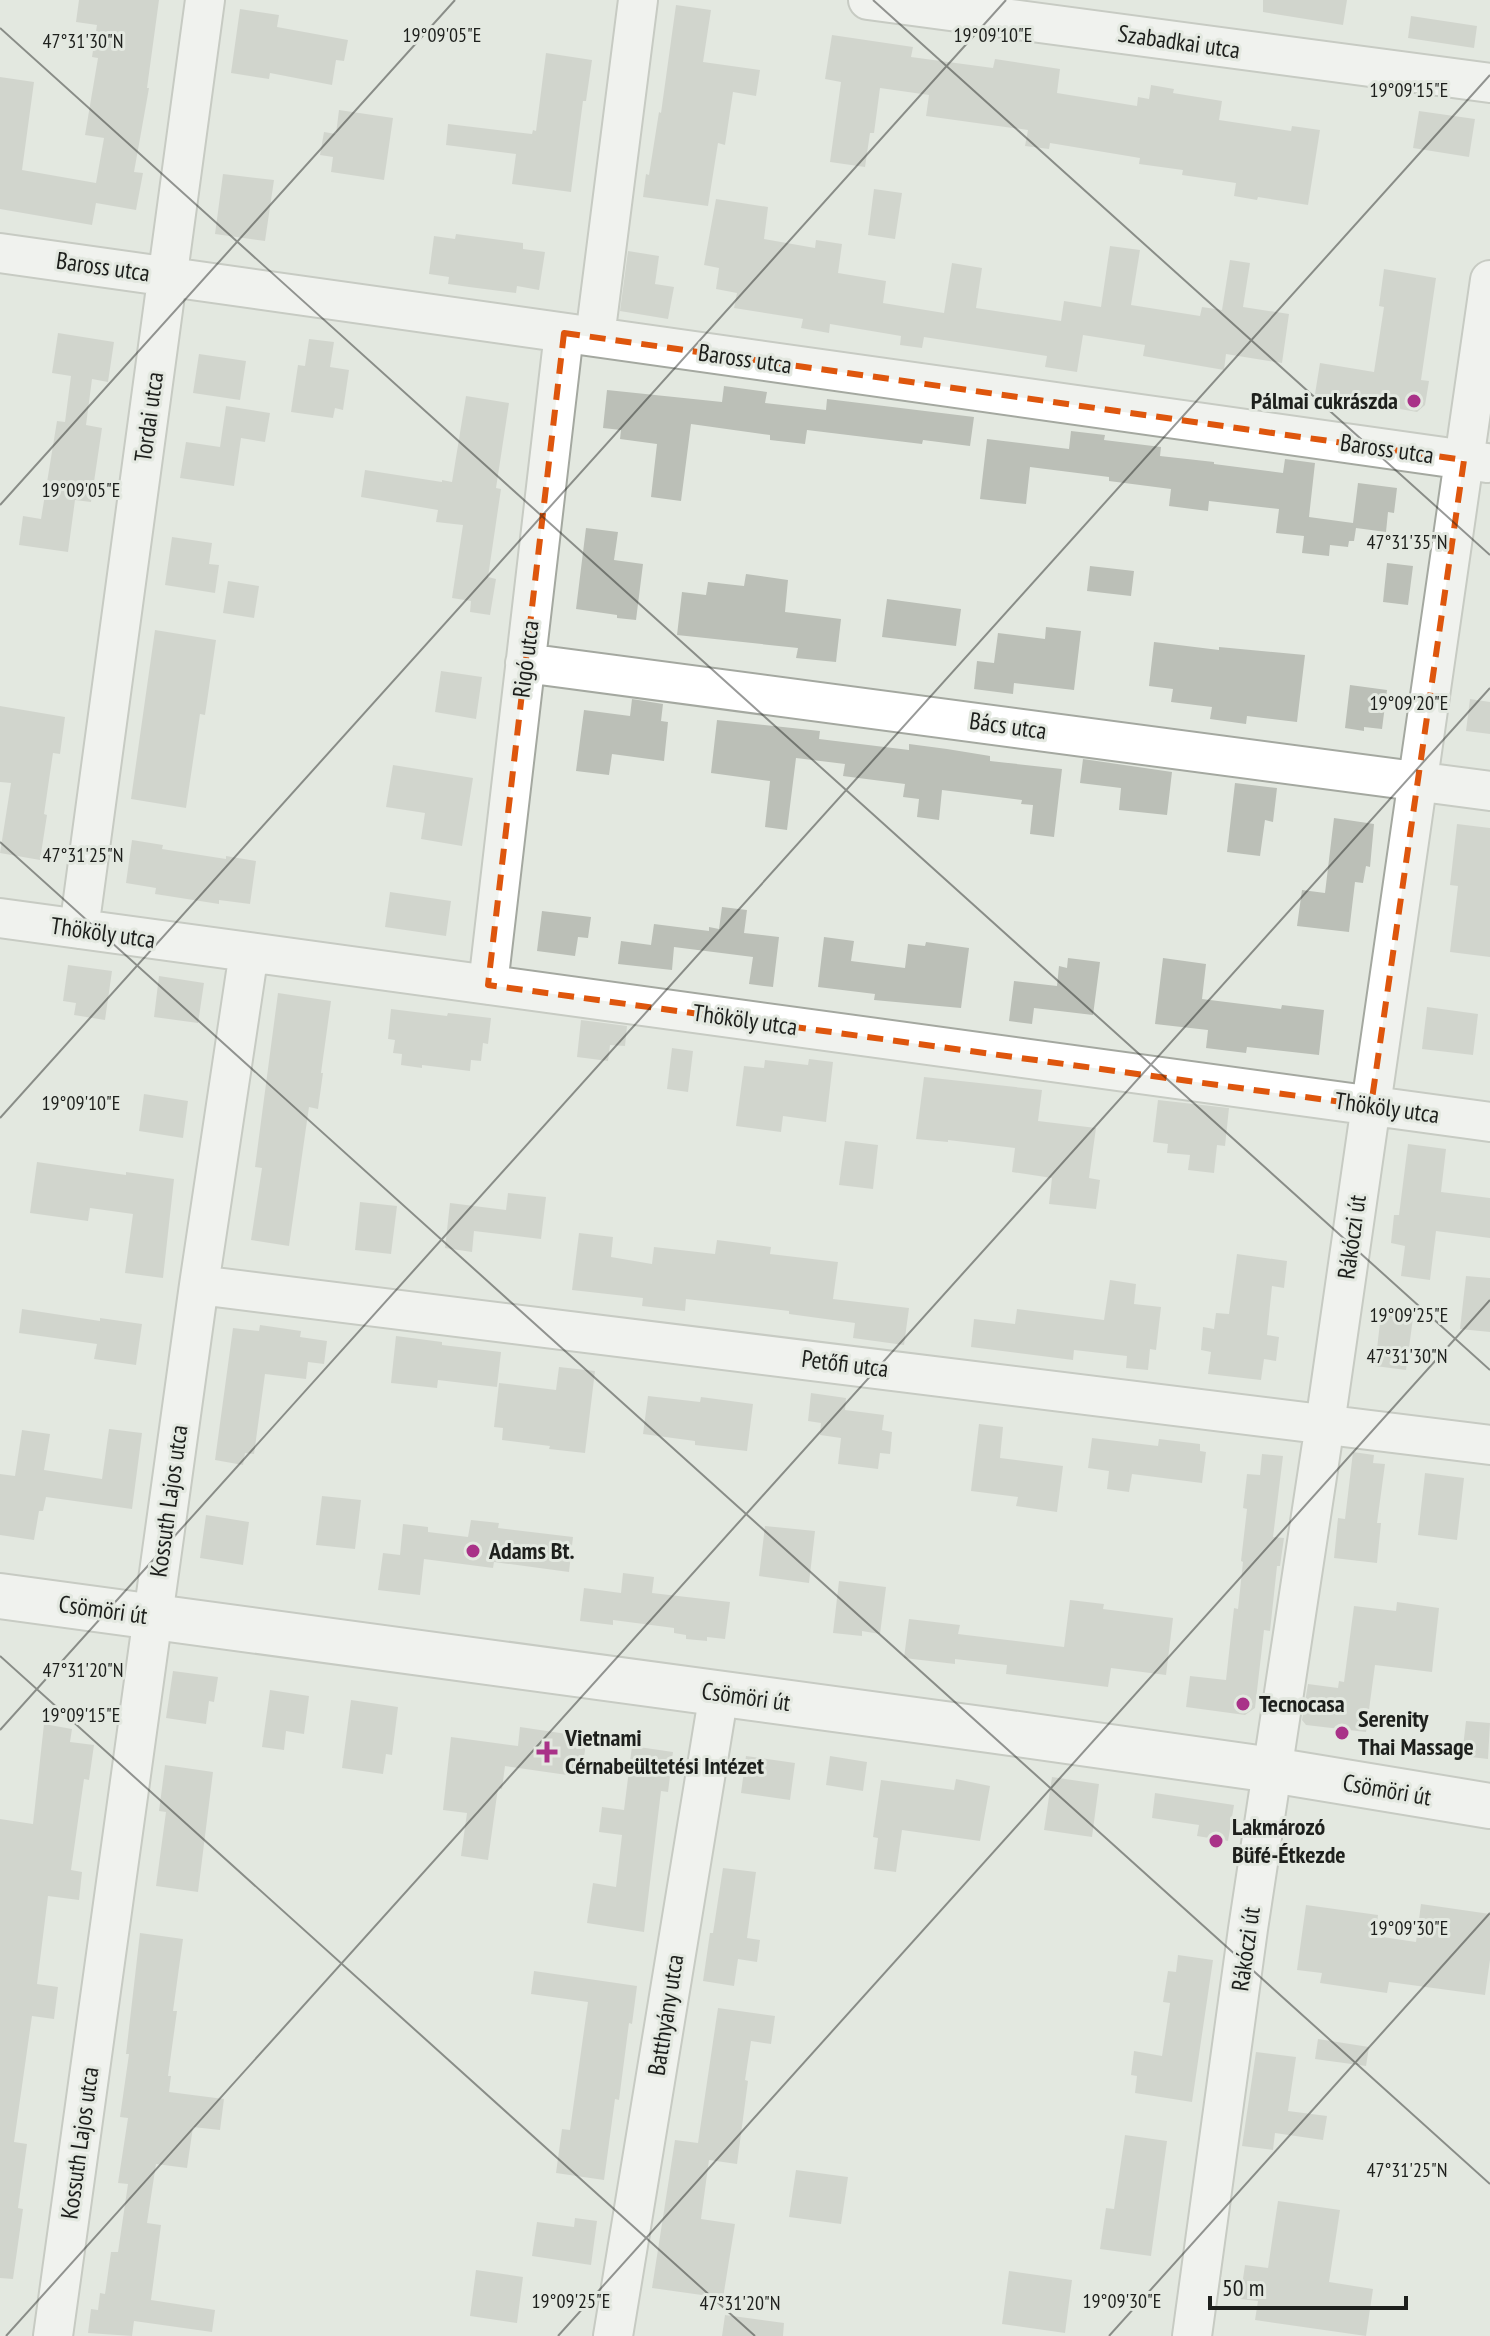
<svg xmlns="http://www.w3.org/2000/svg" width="1490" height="2336" font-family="'PT Sans Narrow',sans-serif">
	<rect width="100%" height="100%" fill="#e3e8e0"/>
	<!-- building -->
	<path fill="#bbbfb7" d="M79 0H159L147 88H149L134 172 143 173 136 210 96 203 92 225 0 209V77L34 82 22 170 96 183 104 138 85 135 98 58 92 57 97 25 76 22Z
		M1263 0H1347L1343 25 1263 12Z
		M676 5 711 10 703 62 760 70 756 96 733 92 725 145 718 143 708 206 643 197 646 174 649 175 659 112 661 113Z
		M240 9 279 15 277 27 348 40 344 61 336 60 332 85 270 73 269 79 231 73Z
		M1411 16 1477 26 1474 48 1408 38Z
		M832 35 913 47 911 57 993 68 995 59 1060 69 1057 93 1137 106 1138 97 1149 99 1151 85 1174 89 1173 93 1222 101 1219 120 1291 131 1292 126 1320 130 1308 205 1258 197 1257 200 1234 196 1236 183 1182 175 1183 170 1139 164 1140 158 1050 143 1049 149 1025 146 1028 130 926 116 929 95 880 88 874 133H870L865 167 830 162 841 82 825 79Z
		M546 53 592 60 586 101H583L571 192 512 184 516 154 446 145 448 124 532 134 533 130 536 131Z
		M339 110 393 118 384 180 331 172 333 157 320 155 324 132 336 134Z
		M1419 111 1475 119 1469 157 1413 148Z
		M223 174 274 180 265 241 215 234Z
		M874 189 902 193 895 239 868 235Z
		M716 199 768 207 764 239 815 248 816 240 842 244 838 273 886 281 883 303 944 313 952 263 982 268 976 308 1061 321 1064 301 1101 307 1110 246 1140 250 1131 305 1200 316 1202 307 1222 310 1230 260 1250 263 1243 307 1289 314 1282 363 1226 354 1224 370 1143 356 1145 345 1083 335 1077 372 1045 367 1047 356 924 337 922 348 900 345 901 336 830 324 829 333 801 328 803 319 734 308 737 293 716 289 719 268 704 265Z
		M456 234 523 243V249L545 252 539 290 517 286 516 293 469 287 448 284 449 277 429 274 434 236 455 239Z
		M628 251 659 256 655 284 674 287 668 319 620 311Z
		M1384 269 1436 278 1421 380 1429 381 1425 405 1417 412 1315 394 1320 363 1374 372 1384 307 1379 306Z
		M58 333 114 342 108 382 92 379 86 425 102 428 91 502 75 500 68 552 19 545 23 516 41 519 57 421 65 422 71 376 52 373Z
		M309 339 334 342 330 367 349 370 343 410 335 408 333 418 291 412 298 365 305 366Z
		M199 354 246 361 240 400 193 393Z
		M724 386 767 392 765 403 826 410 827 399 974 417 970 446 923 440 922 444 807 430 805 444 770 440V435L691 424 681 501 651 497 657 444 620 439 621 430 603 428 607 390 722 402Z
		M466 396 509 403 496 488 501 489 488 577 496 579 490 615 470 612 471 601 452 598 463 525 436 522 438 510 361 497 365 470 442 482V480L452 482Z
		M226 406 270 413 265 442 241 438 234 486 180 478 186 442 220 447Z
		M1071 431 1105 435 1104 440 1161 447 1160 456 1214 462V464L1283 473 1285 459 1315 463 1309 517 1353 523 1358 483 1397 488 1394 513 1388 512 1386 532 1356 528 1354 541H1349L1348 547 1330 545 1329 556 1302 553 1304 536 1276 533 1279 509 1209 501 1208 511 1169 506 1171 489 1109 481V477L1030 467 1026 504 980 499 987 439 1069 449Z
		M586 528 618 532 614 560 643 564 636 620 617 618V615L576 609Z
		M172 537 212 543 209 564 219 565 215 593 165 585Z
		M1387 563 1413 566 1408 605 1383 602Z
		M1090 566 1134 571 1131 596 1087 591Z
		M746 574 788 580 785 612 841 619 836 662 796 658 798 648 677 635 682 592 706 595 708 582 744 586Z
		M228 581 259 586 254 618 223 613Z
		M887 599 961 609 956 646 882 637Z
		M1046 627 1081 631 1074 690 1014 683 1013 694 974 689 977 661 994 663 998 633 1045 639Z
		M155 630 216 640 205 715 200 714 186 808 131 799Z
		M1154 642 1219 650V647L1305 655 1297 722 1247 716 1246 724 1210 719 1212 707 1171 702 1173 689 1149 686Z
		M441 671 482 677 476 719 435 712Z
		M1350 685 1387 690 1382 729 1364 727V731L1345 728Z
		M632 699 663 704 661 721 668 722 664 761 612 754 609 775 576 771 584 710 630 716Z
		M1470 699 1490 702V734L1466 731Z
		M0 706 65 717 60 754 53 753 44 814 47 815 40 860 0 853 11 783 0 782Z
		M717 720 820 731 819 739 909 750V744L947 749 990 756V761L1062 769 1054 837 1030 834 1033 805 1021 804 1022 800 942 790 939 820 917 817 919 799 903 797 905 784 843 776 845 764 796 758 787 830 765 827 770 781 711 773Z
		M1083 759 1172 772 1167 815 1119 810 1121 788 1080 783Z
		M393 765 473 778 462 846 421 839 425 813 386 807Z
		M1235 783 1277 788 1273 822 1265 820 1260 856 1227 852Z
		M1334 818 1374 824 1370 867 1366 866 1363 883 1355 882 1349 932 1297 926 1302 890 1325 893Z
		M1457 824 1490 828V957L1450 952 1458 886 1450 885Z
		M132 840 163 845 162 849 226 859V856L256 861 250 904 219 900V904L155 894 156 888 126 883Z
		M390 892 451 901 446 936 385 927Z
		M722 907 747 910 744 933 779 937 773 987 749 984 753 957 674 947 672 970 618 964 621 941 651 945 654 924 709 931V927L719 929Z
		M542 911 591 917 588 938 578 937 575 956 537 951Z
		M824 937 854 941 851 961 905 968 908 944 925 946 926 942 969 948 961 1008 874 1000 875 994 818 987Z
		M1068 958 1100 962 1093 1015 1034 1008 1032 1024 1009 1021 1014 981 1057 986 1059 966 1067 968Z
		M1163 958 1206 964 1202 999 1281 1009 1282 1005 1324 1010 1319 1055 1247 1047 1246 1053 1206 1048 1208 1030 1155 1024Z
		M68 965 112 971 105 1020 74 1015 76 1003 63 1001Z
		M159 976 204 983 198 1023 154 1017Z
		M278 993 331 1001 321 1073H323L318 1109 309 1107 289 1246 251 1240 262 1168 255 1167Z
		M1427 1007 1478 1014 1473 1055 1422 1049Z
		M391 1009 447 1016 448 1013 491 1018 488 1044 483 1043 481 1061 471 1060 470 1071 422 1065V1068L401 1065 402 1054 393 1053 395 1040 388 1039Z
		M581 1020 627 1026 625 1046 610 1045 608 1061 577 1057Z
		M672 1048 693 1051 688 1092 667 1089Z
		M809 1059 833 1062 826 1122 783 1116 781 1132 736 1126 744 1066 764 1068 765 1060 808 1065Z
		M924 1077 1042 1090 1038 1121 1096 1128 1089 1178 1100 1180 1096 1209 1049 1204 1052 1178 1012 1172 1015 1148 948 1140V1142L916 1139Z
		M144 1094 188 1101 183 1138 139 1131Z
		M1158 1100 1229 1108 1225 1146 1217 1145 1214 1173 1188 1170 1190 1155 1167 1153 1168 1144 1153 1142Z
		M845 1141 878 1145 873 1189 839 1185Z
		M1408 1144 1446 1149 1441 1192 1490 1198V1238L1436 1231 1430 1280 1401 1276 1405 1246 1391 1243 1394 1215H1399Z
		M37 1162 126 1175V1172L174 1179 163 1278 125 1273 133 1214 90 1208 88 1221 30 1213Z
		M508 1193 546 1197 541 1239 474 1231 472 1252 445 1248 450 1203 506 1210Z
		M360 1202 397 1206 391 1254 355 1250Z
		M579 1233 613 1237 611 1257 652 1264 654 1247 715 1254 717 1240 771 1247 770 1254 838 1262 833 1299 909 1308 904 1345 853 1338 855 1323 789 1314V1311L686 1299 685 1311 642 1306 643 1298 572 1290Z
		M1237 1254 1287 1261 1284 1288 1272 1286 1267 1335 1279 1337 1276 1361 1264 1359 1261 1380 1208 1374 1211 1352 1201 1350 1203 1327 1214 1329 1216 1313 1229 1314Z
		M1466 1276 1490 1278V1332L1460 1329Z
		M1110 1280 1136 1284 1134 1304 1161 1307 1156 1350 1150 1349 1148 1370 1126 1368 1127 1356 1074 1350 1073 1360 971 1347 974 1319 1015 1324 1017 1309 1104 1320Z
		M22 1309 100 1321V1318L142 1324 136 1365 94 1359 97 1344 19 1333Z
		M1381 1314 1413 1318 1406 1370 1375 1366Z
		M260 1325 301 1331 300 1337 327 1341 324 1364 308 1362 306 1379 265 1374 254 1454 245 1453 243 1465 215 1460 233 1328 259 1331Z
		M396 1336 442 1342V1345L501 1352 497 1387 438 1380 437 1388 391 1383Z
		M559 1367 595 1371 585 1453 549 1449 550 1446 502 1440 503 1428 494 1427 499 1383 556 1390Z
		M811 1393 846 1398 845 1410 884 1415 882 1430 892 1432 890 1454 880 1453 878 1469 838 1464 841 1438 820 1435 821 1423 808 1421Z
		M648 1396 700 1402 701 1397 753 1404 747 1451 695 1445V1441L643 1434Z
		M979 1424 1003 1427 1000 1458 1063 1466 1057 1512 1016 1506 1018 1497 971 1491Z
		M109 1429 142 1433 132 1509 46 1497 43 1511H39L34 1540 0 1535V1474L15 1476 22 1430 50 1434 44 1470 102 1479Z
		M1092 1438 1158 1446 1159 1439 1200 1444V1451L1206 1452 1202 1483 1132 1474 1129 1492 1107 1489 1109 1471 1088 1468Z
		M1353 1452 1374 1455 1373 1463 1385 1464 1377 1523H1381L1377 1563 1334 1558 1338 1518 1345 1519Z
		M1262 1454 1283 1456 1273 1537 1284 1538 1280 1566H1277L1270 1631 1264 1630 1255 1708 1245 1715 1186 1707 1190 1676 1226 1680 1234 1608 1238 1609 1243 1562 1241 1561 1247 1509 1243 1508 1247 1474 1260 1475Z
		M1425 1473 1464 1478 1457 1540 1418 1535Z
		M322 1496 361 1500 355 1549 316 1545Z
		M206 1515 249 1522 243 1565 200 1558Z
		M471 1520 499 1523 498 1528 573 1537 569 1572 494 1562 493 1568 424 1559 420 1595 378 1590 383 1553 400 1555 403 1524 428 1527V1532L468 1537Z
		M765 1526 815 1531 809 1583 759 1576Z
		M623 1573 654 1577 652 1593 730 1602 725 1639 707 1637V1641L686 1639V1635L674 1633V1628L613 1620V1625L580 1621 584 1588 621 1593Z
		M839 1581 886 1587 880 1634 862 1631V1636L833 1633Z
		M1070 1600 1104 1604 1103 1609 1173 1618 1166 1675 1111 1668 1108 1687 1006 1674 1007 1665 955 1659V1664L904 1658 909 1619 960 1625 958 1634 1064 1647Z
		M1397 1602 1439 1608 1432 1672 1375 1665 1366 1732 1306 1725 1302 1720 1308 1684 1338 1688 1339 1681 1344 1682 1354 1606 1396 1611Z
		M173 1671 218 1677 214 1702 209 1701 206 1724 166 1718Z
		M270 1690 309 1696 304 1734 286 1731 284 1750 262 1747Z
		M351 1700 398 1707 392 1755 386 1754 383 1774 342 1768Z
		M1466 1721 1490 1723 1488 1759 1462 1756Z
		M44 1724 72 1729 70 1742 94 1745 89 1780 84 1779 71 1870 82 1872 79 1900 48 1896 37 1984 58 1987 54 2019 32 2016 14 2142 27 2144 18 2208 23 2209 13 2279 0 2278V1819L33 1824Z
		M520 1727 587 1737 581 1777 505 1766 502 1789 498 1788 488 1860 461 1856 467 1813 443 1810 451 1737 518 1746Z
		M632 1746 673 1752 668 1792 661 1791 644 1932 587 1923 593 1883 616 1887 622 1835 599 1832 602 1807 624 1810Z
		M746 1756 795 1763 790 1800 741 1793Z
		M830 1756 867 1762 863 1791 826 1785Z
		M165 1765 213 1772 198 1892 156 1886 166 1812 159 1811Z
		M1052 1777 1099 1784 1092 1837 1044 1830Z
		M956 1779 990 1786 980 1841 902 1830 896 1872 874 1869 878 1838 873 1837 881 1780 954 1790Z
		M1155 1793 1234 1805 1228 1841 1197 1836 1199 1825 1152 1818Z
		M723 1868 756 1872 747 1938 760 1940 757 1962 738 1959 734 1986 703 1981 710 1933H713Z
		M1421 1904 1490 1914V1960L1485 1995 1389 1982 1387 1993 1320 1983 1322 1973 1297 1970 1306 1905 1378 1915 1376 1936 1416 1942Z
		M140 1933 183 1939 173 2011H177L168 2076H171L169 2092 224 2099 220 2130 193 2127 187 2168 156 2164 147 2223 161 2225 151 2300 215 2310 212 2332 134 2321 132 2336 88 2333 91 2309 98 2310 100 2293 105 2294 111 2252H118L128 2184 118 2183 128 2118 120 2117 129 2054H126Z
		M1178 1955 1213 1960 1192 2102 1135 2093 1137 2076 1131 2075 1134 2051 1162 2056 1170 2003 1163 2002 1168 1971 1176 1972Z
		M534 1971 637 1986 632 2024 629 2023 619 2100 615 2099 604 2180 556 2173 562 2129 570 2130 588 2002 531 1994Z
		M718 2008 775 2016 771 2044 751 2041 745 2080 748 2081 737 2164 709 2160 701 2219 735 2224 723 2298 652 2288 675 2140 698 2143Z
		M1318 2039 1369 2047 1366 2066 1315 2059Z
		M1256 2052 1296 2057 1288 2111 1327 2116 1323 2140 1275 2133 1273 2150 1242 2146Z
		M1125 2135 1167 2141 1151 2256 1100 2249 1106 2208 1114 2209Z
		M796 2170 848 2177 841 2224 789 2217Z
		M1278 2201 1340 2210 1329 2282 1373 2289 1366 2336 1255 2320 1258 2301 1240 2299 1245 2265 1268 2268Z
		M575 2218 597 2221 591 2265 532 2256 537 2222 574 2227Z
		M476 2270 523 2277 517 2323 470 2316Z
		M1009 2271 1072 2280 1065 2333 1002 2324Z
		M725 2315 784 2323 783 2336H722Z"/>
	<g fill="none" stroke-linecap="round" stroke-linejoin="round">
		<!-- minor casing -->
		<g stroke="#a4a8a0" stroke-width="42">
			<path id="minor" d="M868 0 1490 83
				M0 253 1487 463
				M595 337 638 0
				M525 663 1490 791
				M0 918 1490 1122
				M79 929 205 0
				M488 985 564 333
				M199 1285 1490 1445
				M53 2336 199 1285 249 952
				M613 2336 719 1693
				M1192 2336 1248 1929 1325 1424 1490 280"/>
		</g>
		<!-- major casing -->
		<g stroke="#a4a8a0" stroke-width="48">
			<path id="major" d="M0 1596 989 1730 1272 1770 1490 1806"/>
		</g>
		<!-- minor -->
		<use href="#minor" stroke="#fff" stroke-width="38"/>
		<!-- major -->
		<use href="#major" stroke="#fff" stroke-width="44"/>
	</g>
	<!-- marked area -->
	<path d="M0 0H1490V2336H0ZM564 333 1464 460 1371 1106 488 985Z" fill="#e3e8e0" fill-opacity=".55" fill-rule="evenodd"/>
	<path fill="none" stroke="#de560d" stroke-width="6" stroke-dasharray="16 10" stroke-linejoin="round" d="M564 333 1464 460 1371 1106 488 985Z"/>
	<!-- ticks -->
	<path fill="none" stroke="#1d1f1c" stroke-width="2" stroke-opacity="0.45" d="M873 0 1490 555M0 28 1490 1370M0 505 455 0M0 842 1490 2184M0 1118 1006 0M0 1656 755 2336M0 1730 1490 75M6 2336 1490 688M558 2336 1490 1300M1109 2336 1490 1913"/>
	<!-- markers -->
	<g fill="#a93288" stroke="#e3e8e0" stroke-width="3">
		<circle cx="1414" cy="401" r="8"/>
		<circle cx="473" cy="1551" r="8"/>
		<circle cx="1243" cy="1704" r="8"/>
		<circle cx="1342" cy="1733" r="8"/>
		<path d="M543 1740h8v8h8v8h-8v8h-8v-8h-8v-8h8z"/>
		<circle cx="1216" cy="1841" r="8"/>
	</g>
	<g text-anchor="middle" stroke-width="6" stroke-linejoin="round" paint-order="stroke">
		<!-- street labels -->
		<g font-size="24" fill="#1d1f1c" stroke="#e3e8e0">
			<text transform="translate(1179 42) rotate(8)" y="8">Szabadkai utca</text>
			<text transform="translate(103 267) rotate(8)" y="8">Baross utca</text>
			<text transform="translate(745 359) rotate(8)" y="8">Baross utca</text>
			<text transform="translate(149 417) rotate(-82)" y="8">Tordai utca</text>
			<text transform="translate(1387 449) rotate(8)" y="8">Baross utca</text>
			<text transform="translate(526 659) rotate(-83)" y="8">Rigó utca</text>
			<text transform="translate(1008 726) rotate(8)" y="8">Bács utca</text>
			<text transform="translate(103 933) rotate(8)" y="8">Thököly utca</text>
			<text transform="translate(745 1020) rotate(8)" y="8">Thököly utca</text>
			<text transform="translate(1387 1108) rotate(8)" y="8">Thököly utca</text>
			<text transform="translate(1352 1237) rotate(-82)" y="8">Rákóczi út</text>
			<text transform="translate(845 1364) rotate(7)" y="8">Petőfi utca</text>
			<text transform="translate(169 1501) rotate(-82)" y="8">Kossuth Lajos utca</text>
			<text transform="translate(103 1610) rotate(8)" y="8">Csömöri út</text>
			<text transform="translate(746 1697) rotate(8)" y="8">Csömöri út</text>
			<text transform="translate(1387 1790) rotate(10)" y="8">Csömöri út</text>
			<text transform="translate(1246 1949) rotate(-82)" y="8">Rákóczi út</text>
			<text transform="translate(666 2015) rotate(-81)" y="8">Batthyány utca</text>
			<text transform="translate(80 2143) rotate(-82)" y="8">Kossuth Lajos utca</text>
		</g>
		<!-- poi labels -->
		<g font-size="24" font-weight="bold" fill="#1d1f1c" stroke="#e3e8e0" text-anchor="start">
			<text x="1398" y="409" text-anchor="end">Pálmai cukrászda</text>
			<text x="489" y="1559">Adams Bt.</text>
			<text x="1259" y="1712">Tecnocasa</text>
			<text x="1358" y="1727">Serenity<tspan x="1358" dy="28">Thai Massage</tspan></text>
			<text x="565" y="1746">Vietnami<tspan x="565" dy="28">Cérnabeültetési Intézet</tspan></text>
			<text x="1232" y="1835">Lakmározó<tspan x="1232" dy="28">Büfé-Étkezde</tspan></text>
		</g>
	</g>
	<g font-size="20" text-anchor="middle" fill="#1d1f1c" stroke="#e3e8e0" stroke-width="6" stroke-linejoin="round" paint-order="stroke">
		<text x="442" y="42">19°09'05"E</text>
		<text x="993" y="42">19°09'10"E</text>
		<text x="83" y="48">47°31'30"N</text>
		<text x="1409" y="97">19°09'15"E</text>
		<text x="81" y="497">19°09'05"E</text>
		<text x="1407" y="549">47°31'35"N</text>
		<text x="1409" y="710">19°09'20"E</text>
		<text x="83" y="862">47°31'25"N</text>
		<text x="81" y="1110">19°09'10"E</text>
		<text x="1409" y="1322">19°09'25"E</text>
		<text x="1407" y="1363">47°31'30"N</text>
		<text x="83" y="1677">47°31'20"N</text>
		<text x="81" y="1722">19°09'15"E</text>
		<text x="1409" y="1935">19°09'30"E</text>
		<text x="1407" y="2177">47°31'25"N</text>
		<text x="571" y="2308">19°09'25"E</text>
		<text x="1122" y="2308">19°09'30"E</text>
		<text x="740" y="2310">47°31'20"N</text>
	</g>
	<!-- scale -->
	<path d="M1210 2296v12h196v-12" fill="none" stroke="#1d1f1c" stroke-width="4"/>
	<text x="1222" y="2296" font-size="24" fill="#1d1f1c" stroke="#e3e8e0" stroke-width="6" paint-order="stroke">50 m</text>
</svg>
